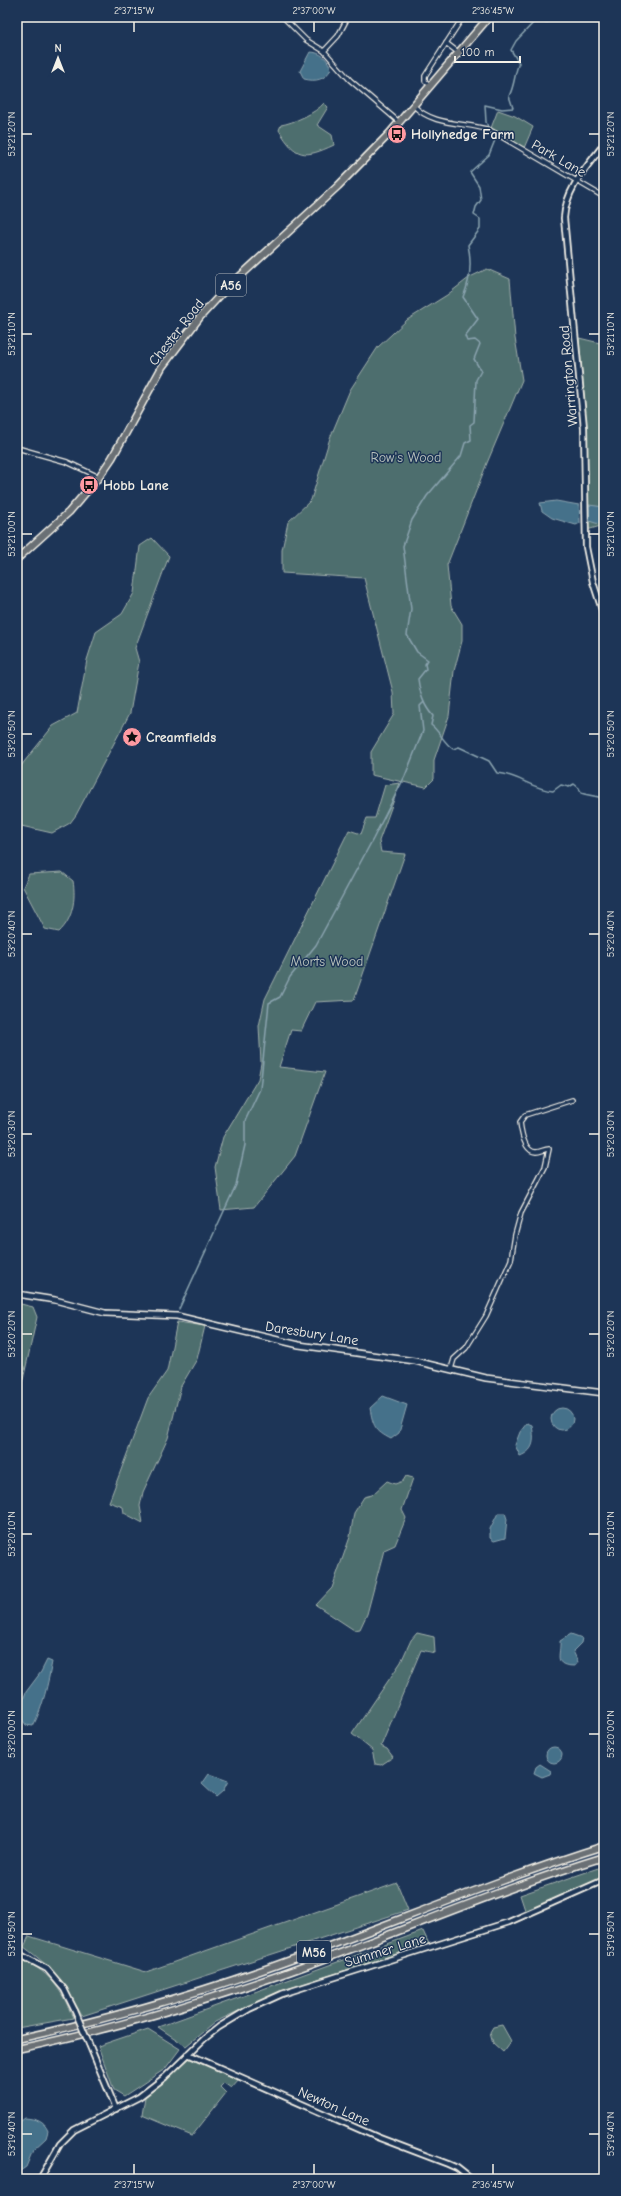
<svg xmlns="http://www.w3.org/2000/svg" width="621" height="2196" font-family="'Comic Neue',sans-serif">
	<rect width="100%" height="100%" fill="#1d3557"/>
	<filter id="ink" filterUnits="userSpaceOnUse"><feTurbulence type="fractalNoise" baseFrequency=".025" numOctaves="2"/><feDisplacementMap in="SourceGraphic" scale="8" xChannelSelector="R" yChannelSelector="G"/><feConvolveMatrix kernelMatrix="1 2 1 2 8 2 1 2 1" color-interpolation-filters="sRGB"/></filter>
	<g filter="url(#ink)">
		<!-- green -->
		<path fill="#4e6e6e" stroke="#a1b0ab" d="M324 103 328 107 317 125 332 135 334 145C304 159 296 158 279 130L281 125C293 123 316 113 324 103Z
			M498 110 515 116 533 127 524 148 491 128Z
			M487 269 510 279 515 338 522 380 487 463 447 565 451 606 462 624V641L454 671 449 716 434 760V779L426 787 371 775V752L394 714 393 692 364 578 282 573V550L288 522 311 500 330 438 350 390 378 347 407 320 447 295 470 277Z
			M579 338 604 344V525L587 530V432Z
			M152 538 169 556 135 648 139 662 130 713 76 815 70 823 52 833 17 825V772L24 762 53 726 77 713 87 660 96 632 122 614 134 593 140 546Z
			M400 783 379 841 381 852 405 854 354 1000 315 1002 301 1031 291 1030 279 1067 325 1072 295 1156 254 1207 221 1210 215 1167 223 1137 258 1079 261 1063 259 1026 265 999 349 830 361 834 367 818H375L385 785Z
			M62 872 73 881C76 899 73 919 59 932L45 929 23 887 29 874Z
			M17 1303 33 1307 37 1317 17 1407Z
			M177 1322 205 1326 197 1359 181 1386 168 1438 143 1492 140 1506 143 1523 124 1513 123 1507 109 1502 148 1398 167 1371Z
			M406 1476 413 1478 402 1510 406 1518 395 1545 384 1550 367 1614 360 1629 354 1630 316 1605 332 1588 350 1537 354 1513 364 1497 372 1495 387 1481 395 1484 403 1481Z
			M417 1633 434 1637 435 1653 421 1650 381 1746 387 1749 393 1757 381 1765 375 1764 372 1750 352 1734 401 1662 411 1640Z
			M604 1866V1878L526 1913 520 1895Z
			M397 1883 408 1910 82 2016C65 1984 54 1969 24 1947L29 1936 146 1972Z
			M423 1931 429 1944 281 1991 215 2022 186 2046 158 2027Z
			M17 1958C49 1970 61 1988 73 2018L17 2028Z
			M502 2025 511 2041 503 2052 493 2043 490 2032 493 2027Z
			M148 2029 180 2049 165 2069 124 2096 114 2090 98 2046Z
			M190 2058 239 2079 231 2088 224 2083 220 2087 226 2093 192 2136 142 2115 145 2097Z"/>
		<!-- water -->
		<path fill="#45718a" stroke="#8ba4b0" d="M310 52C321 52 328 59 331 69 325 80 316 82 304 79L300 71Z
			M556 501 579 505 580 523 576 525 552 518 542 511 540 503Z
			M589 505 604 507V522L599 524 589 521Z
			M383 1396 407 1405 399 1433 391 1439C375 1431 373 1426 370 1408Z
			M551 1419a11 11 0 1 1 22 0a11 11 0 1 1-22 0Z
			M527 1423 532 1425C534 1438 536 1450 520 1456L515 1445 520 1432Z
			M498 1513H505L507 1519 505 1538 494 1541 490 1538V1529Z
			M571 1634 582 1638 581 1643 573 1651 578 1662 575 1666C552 1666 561 1655 560 1641Z
			M47 1660 52 1662C48 1683 43 1707 33 1726L26 1725 18 1713 26 1692 41 1672Z
			M546 1755a8 8 0 1 1 16 0a8 8 0 1 1-16 0Z
			M540 1764 551 1771 550 1774 542 1777 534 1773 536 1767Z
			M209 1774 228 1781 223 1791 216 1797 202 1784Z
			M25 2118C36 2119 44 2121 48 2131L46 2138 33 2150 26 2167 17 2173V2124Z"/>
		<g fill="none" stroke-linecap="round" stroke-linejoin="round">
			<!-- stream -->
			<path stroke="#8ba4b0" stroke-width="1.5" d="M489 129 486 122 485 105 502 109 513 108 509 96C515 85 514 74 519 63L511 50 516 41 535 21 547 22 560 17
				M491 132 495 140 489 155 470 172 479 186 481 200 476 207 474 215 480 219V229L468 245C472 263 470 281 463 297L478 319 465 336 467 341 475 340 480 344 474 359 481 371 476 380 474 422 470 425 471 440 465 443 461 456 427 496 412 520 403 546 411 609 407 635 417 652 428 660 425 664 426 669 418 679C420 693 423 705 433 716L431 725C441 733 443 742 453 749L459 747 489 761 497 773C517 774 532 789 553 791L561 785 569 787 574 784 579 788 581 793C589 796 596 795 604 799
				M179 1309 236 1185 245 1145V1121L260 1089 269 1003 280 997 290 977 316 945 373 839 405 776 423 731 420 706 423 703"/>
			<!-- minor casing -->
			<g stroke="#f4f1e8" stroke-width="6">
				<path id="minor" d="M283 17 306 40 324 51 350 80 399 122
					M446 43 459 53
					M324 51 338 36 348 17
					M431 86 425 81V76L463 17
					M414 106C433 126 465 122 490 130L604 197
					M17 448 67 462 99 477
					M451 1369 454 1359 466 1348 486 1316 511 1260 515 1235 521 1213 545 1167 549 1149C544 1149 541 1152 536 1152 524 1152 521 1130 520 1122L525 1115 572 1100"/>
			</g>
			<!-- tertiary casing -->
			<g stroke="#f4f1e8" stroke-width="8">
				<path id="tertiary" d="M604 144C587 167 566 188 564 218L584 428 586 547 593 582 604 616
					M17 1953 47 1969 64 1989 75 2011
					M89 2044 116 2109
					M188 2054 377 2137 448 2164 457 2168 471 2179
					M40 2179 60 2144 74 2130 139 2097 165 2077 204 2039 219 2027 249 2009 282 1994 509 1922 604 1880"/>
			</g>
			<!-- secondary casing -->
			<g stroke="#f4f1e8" stroke-width="8">
				<path id="secondary" d="M17 1294 55 1300 105 1313 177 1316 299 1345 415 1361 486 1378 604 1393"/>
			</g>
			<!-- trunk casing -->
			<g stroke="#f4f1e8" stroke-width="9">
				<path id="trunk" d="M17 559 69 512 99 477 112 458 162 367 200 317 223 292 338 186 389 134 489 17"/>
			</g>
			<!-- motorway casing -->
			<g stroke="#f4f1e8" stroke-width="9">
				<path id="motorway" d="M17 2039C104 2020 190 1996 274 1966 385 1927 492 1881 604 1846
					M17 2049C105 2031 192 2005 277 1976 387 1938 493 1891 604 1857"/>
			</g>
			<!-- minor -->
			<use href="#minor" stroke="#1d3557" stroke-width="3.5"/>
			<!-- tertiary -->
			<use href="#tertiary" stroke="#1d3557" stroke-width="4.5"/>
			<!-- secondary -->
			<use href="#secondary" stroke="#1d3557" stroke-width="5"/>
			<!-- trunk -->
			<use href="#trunk" stroke="#6a7074" stroke-width="6"/>
			<!-- motorway -->
			<use href="#motorway" stroke="#6a7074" stroke-width="6"/>
			<!-- tertiary-bridge casing -->
			<g stroke="#f4f1e8" stroke-width="8" stroke-linecap="butt">
				<path id="tertiary-bridge" d="M75 2011 89 2044"/>
			</g>
			<!-- tertiary-bridge -->
			<use href="#tertiary-bridge" stroke="#1d3557" stroke-width="4.5"/>
		</g>
	</g>
	<!-- ticks -->
	<path fill="none" stroke="#f4f1e8" stroke-width="1.5" d="M134 22V32M314 22V32M493 22V32M22 134H32M589 134H599M22 334H32M589 334H599M22 534H32M589 534H599M22 734H32M589 734H599M22 934H32M589 934H599M22 1134H32M589 1134H599M22 1334H32M589 1334H599M22 1534H32M589 1534H599M22 1734H32M589 1734H599M22 1934H32M589 1934H599M22 2134H32M589 2134H599M134 2164V2174M314 2164V2174M493 2164V2174"/>
	<!-- icons -->
	<defs>
		<g id="bus-disc" transform="scale(1)"><circle r="9.5" fill="#ff9aa2" stroke="#1d3557"/><path d="M-5-6H5V4H4V6H2V4H-2V6H-4V4H-5ZM-3.5-4V0h7V-4ZM-3.5 1.2v1.5H-2V1.2ZM2 1.2v1.5H3.5V1.2Z" fill="#111"/></g>
		<g id="sight-disc" transform="scale(1)"><circle r="9.5" fill="#ff9aa2" stroke="#1d3557"/><path d="M0-6L1.8-2.2L6-1.7L2.9 1.2L3.7 5.4L0 3.3L-3.7 5.4L-2.9 1.2L-6-1.7L-1.8-2.2Z" fill="#111"/></g>
	</defs>
	<g fill-rule="evenodd">
		<use href="#bus-disc" x="397" y="134"/>
		<use href="#bus-disc" x="89" y="485"/>
		<use href="#sight-disc" x="132" y="737"/>
	</g>
	<g text-anchor="middle" stroke-width="3" stroke-linejoin="round" paint-order="stroke">
		<!-- shield labels -->
		<g fill="#1d3557" stroke="#b4b9bc" stroke-width="1">
			<rect x="216" y="274" width="30" height="22" rx="3"/>
			<rect x="297" y="1941" width="34" height="22" rx="3"/>
		</g>
		<g font-size="13" font-weight="bold" fill="#f4f1e8">
			<text x="231" y="290">A56</text>
			<text x="314" y="1957">M56</text>
		</g>
		<!-- poi labels -->
		<g font-size="14" font-weight="bold" fill="#f4f1e8" stroke="#1d3557" text-anchor="start">
			<text x="411" y="139">Hollyhedge Farm</text>
			<text x="103" y="490">Hobb Lane</text>
			<text x="146" y="742">Creamfields</text>
		</g>
		<!-- street labels -->
		<g font-size="14" fill="#f4f1e8" stroke="#1d3557">
			<text transform="translate(559 158) rotate(30)" y="5">Park Lane</text>
			<text transform="translate(176 332) rotate(-52)" y="5">Chester Road</text>
			<text transform="translate(568 376) rotate(-95)" y="5">Warrington Road</text>
			<text transform="translate(312 1333) rotate(9)" y="5">Daresbury Lane</text>
			<text transform="translate(385 1950) rotate(-17)" y="5">Summer Lane</text>
			<text transform="translate(334 2106) rotate(24)" y="5">Newton Lane</text>
		</g>
		<!-- park labels -->
		<g font-size="14" fill="#bac3bd" stroke="#1d3557">
			<text x="406" y="462">Row's Wood</text>
			<text x="327" y="966">Morts Wood</text>
		</g>
	</g>
	<!-- margin -->
	<rect width="621" height="2196" fill="none" stroke="#1d3557" stroke-width="44"/>
	<!-- north arrow -->
	<g transform="translate(58 58)" stroke="#1d3557" stroke-width="3" paint-order="stroke">
	<path d="M0-3L7 15L0 10L-7 15Z" fill="#f4f1e8"/>
	<text y="-6" font-size="11" font-weight="bold" text-anchor="middle" fill="#f4f1e8">N</text>
	</g>
	<!-- scale -->
	<path d="M455 56v6h65v-6" fill="none" stroke="#f4f1e8" stroke-width="2"/>
	<text x="461" y="56" font-size="12" fill="#f4f1e8" stroke="#1d3557" stroke-width="3" paint-order="stroke">100 m</text>
	<rect x="22" y="22" width="577" height="2152" fill="none" stroke="#f4f1e8" stroke-width="1.5"/>
	<g font-size="10" text-anchor="middle" fill="#f4f1e8">
		<text x="134" y="14">2°37'15"W</text>
		<text x="314" y="14">2°37'00"W</text>
		<text x="493" y="14">2°36'45"W</text>
		<text transform="translate(11 134) rotate(-90)" y="4">53°21'20"N</text>
		<text transform="translate(610 134) rotate(-90)" y="4">53°21'20"N</text>
		<text transform="translate(11 334) rotate(-90)" y="4">53°21'10"N</text>
		<text transform="translate(610 334) rotate(-90)" y="4">53°21'10"N</text>
		<text transform="translate(11 534) rotate(-90)" y="4">53°21'00"N</text>
		<text transform="translate(610 534) rotate(-90)" y="4">53°21'00"N</text>
		<text transform="translate(11 734) rotate(-90)" y="4">53°20'50"N</text>
		<text transform="translate(610 734) rotate(-90)" y="4">53°20'50"N</text>
		<text transform="translate(11 934) rotate(-90)" y="4">53°20'40"N</text>
		<text transform="translate(610 934) rotate(-90)" y="4">53°20'40"N</text>
		<text transform="translate(11 1134) rotate(-90)" y="4">53°20'30"N</text>
		<text transform="translate(610 1134) rotate(-90)" y="4">53°20'30"N</text>
		<text transform="translate(11 1334) rotate(-90)" y="4">53°20'20"N</text>
		<text transform="translate(610 1334) rotate(-90)" y="4">53°20'20"N</text>
		<text transform="translate(11 1534) rotate(-90)" y="4">53°20'10"N</text>
		<text transform="translate(610 1534) rotate(-90)" y="4">53°20'10"N</text>
		<text transform="translate(11 1734) rotate(-90)" y="4">53°20'00"N</text>
		<text transform="translate(610 1734) rotate(-90)" y="4">53°20'00"N</text>
		<text transform="translate(11 1934) rotate(-90)" y="4">53°19'50"N</text>
		<text transform="translate(610 1934) rotate(-90)" y="4">53°19'50"N</text>
		<text transform="translate(11 2134) rotate(-90)" y="4">53°19'40"N</text>
		<text transform="translate(610 2134) rotate(-90)" y="4">53°19'40"N</text>
		<text x="134" y="2188">2°37'15"W</text>
		<text x="314" y="2188">2°37'00"W</text>
		<text x="493" y="2188">2°36'45"W</text>
	</g>
</svg>
